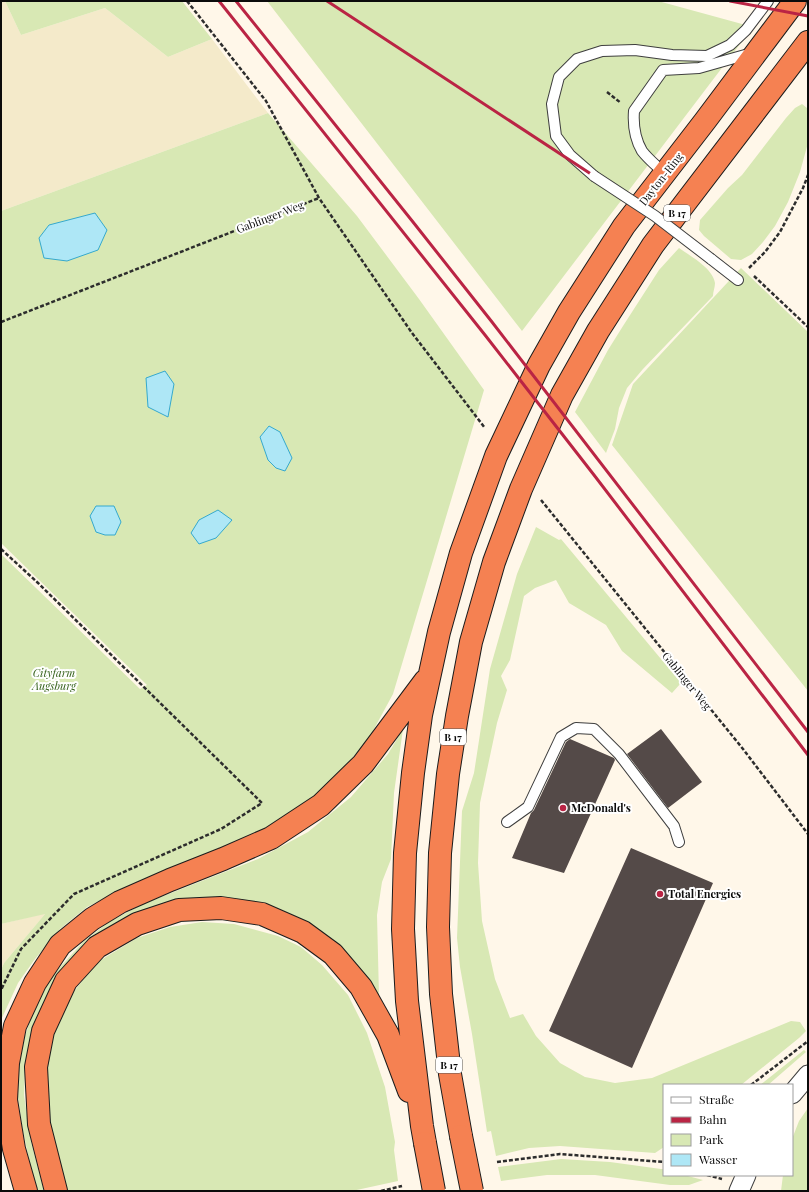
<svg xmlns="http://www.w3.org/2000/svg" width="809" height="1192" font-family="'Playfair Display',serif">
	<rect width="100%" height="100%" fill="#fff7e9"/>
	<!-- farmland -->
	<path fill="#f4eaca" d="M1 1H5L21 35 105 8 168 57 212 39 268 113 1 211Z
		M46 913 4 963 1 970V924Z"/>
	<!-- green -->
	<path fill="#d8e8b4" d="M5 1H182L212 39 168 57 105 8 21 35Z
		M267 1H658L753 27 522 331Z
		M802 104 807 108 808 114V143L800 172 788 202 775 226 763 242 752 254 741 260 731 259 704 236 699 230 700 220 728 188 742 175 786 118 795 108Z
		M268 113 357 216 419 299 484 390 393 694 368 740 332 781 310 801 285 819 253 835 137 882 87 907 60 929 35 959 18 983 1 1020V970L4 963 45 914 1 924V554L140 689 147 685 1 543V211Z
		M679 248C690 256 713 268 715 283 715 287 713 292 713 296L643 369 627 388 619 408 615 429 606 453 575 412 608 350 623 326 659 270Z
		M741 268 808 332V691L612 445 633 384Z
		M536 527 559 540 561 539 681 683 672 693 622 651 606 625 569 603 556 580 535 588 524 596 510 660 501 676 507 690 497 723 480 803 478 863 482 921 495 979 510 1018 523 1014 536 1036 560 1063 585 1077 615 1083 652 1078 791 1021 800 1022 806 1031 799 1038 741 1085H664V1147L655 1153 560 1146 529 1148 496 1156 491 1131 487 1132 472 1034 460 967 457 938 462 811 474 773 490 669 517 574Z
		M403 729 394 793 391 859 382 882 377 915 379 996 360 970 250 902 212 897 178 900 51 990 38 1016 29 1045 25 1069 24 1095 31 1142 44 1191H38L30 1164 23 1131 18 1097 19 1064 25 1036 34 1009 47 985 61 966 83 942 109 922 143 904 258 859 308 832 351 797 388 754Z
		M202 922 234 924 278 936 301 947 322 965 348 995 367 1033 385 1087 395 1142 394 1150 398 1181 352 1191H68L52 1141 44 1080 50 1048 62 1007 96 963 137 938 170 927Z
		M804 1050 806 1052 768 1085H760Z
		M808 1108V1191H781L783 1175H792V1139L799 1121Z
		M561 1159 610 1162 661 1169H664V1175H684L703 1180 689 1185H670L595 1175H547L501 1181 498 1167Z"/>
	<!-- water -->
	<path fill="#aee7f6" stroke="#35a9cd" d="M95 213 107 230 98 250 67 261 44 258 39 238 49 225Z
		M165 371 174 384 168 417 148 407 146 378Z
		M269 426 280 432 292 458 285 471 276 468 268 460 260 437Z
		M96 506H114L121 522 115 535H105L96 532 90 516Z
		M218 510 232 520 216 538 199 544 191 533 199 520Z"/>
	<!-- building -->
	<path fill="#544a48" d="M661 729 702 782 668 808 627 754Z
		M570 739 614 758 615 760 564 873 512 858 531 813 534 810 566 742Z
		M631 848 713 883 632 1068 549 1031Z"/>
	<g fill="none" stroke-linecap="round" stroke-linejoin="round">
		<!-- lane casing -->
		<g stroke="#3e3e3e" stroke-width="12">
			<path id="lane" d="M665 174C658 167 648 159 642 151 635 139 633 124 634 111L663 70 699 68 752 53
				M594 176 570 155 556 136 552 104 559 77 577 59 602 51 635 50 672 55 707 56 730 45 746 30 768 1
				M711 259 738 280
				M507 822 528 807 561 737 576 728 594 729 619 754 674 826 679 842"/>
		</g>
		<!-- street casing -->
		<g stroke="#3e3e3e" stroke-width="21">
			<path id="street" d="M792 1094 808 1075
				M739 1191 746 1175"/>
		</g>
		<!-- highway casing -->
		<g stroke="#1c1c1c" stroke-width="24">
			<path id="highway" d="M461 1136 450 1074 441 994 438 927 440 853 448 774 457 716 471 642 494 562 521 489 562 395 598 331 653 245 808 42
				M425 1143 422 1126 407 1001 403 929 405 853 413 773 421 715 439 632 461 553 496 456 539 365 569 312 624 226 705 121 795 1
				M26 1191 14 1149 6 1100 8 1063 15 1026 35 983 60 945 92 919 120 902 170 880 223 859 271 838 321 805 363 764 425 681
				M56 1191 39 1124 36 1067 43 1031 66 981 97 947 137 924 179 910 221 908 262 914 303 932 333 954 361 987 388 1035 409 1091"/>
		</g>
		<!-- path -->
		<path stroke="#2d2d2d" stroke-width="2.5" stroke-dasharray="4 2" stroke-linecap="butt" d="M187 1 266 101 319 198 412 333 485 428
			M607 92 621 103
			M749 268 765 252 780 232 803 188 808 175
			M754 276 808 327
			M1 322 319 198
			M541 500 743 749 808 834
			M1 549 37 582 262 803 221 829 74 894 21 949 1 990
			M751 1085 808 1041
			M497 1162 560 1154 664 1162
			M707 1175 722 1179
			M381 1191 402 1186"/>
		<!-- lane -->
		<use href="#lane" stroke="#fff" stroke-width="10"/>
		<!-- street -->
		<use href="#street" stroke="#fff" stroke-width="19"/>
		<!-- highway -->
		<use href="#highway" stroke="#f58152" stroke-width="22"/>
		<!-- rail -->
		<path stroke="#ba2444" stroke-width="3" d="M219 1 485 335 594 475 808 755
			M236 1 413 222 492 322 808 732
			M327 1 594 176 655 216 711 259
			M730 1 808 16"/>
		<!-- lane-bridge casing -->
		<g stroke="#3e3e3e" stroke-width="12" stroke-linecap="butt">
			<path id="lane-bridge" d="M594 176 655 216 711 259"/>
		</g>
		<!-- highway-bridge casing -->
		<g stroke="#1c1c1c" stroke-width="24" stroke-linecap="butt">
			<path id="highway-bridge" d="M461 1136 472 1191
				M425 1143 434 1191"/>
		</g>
		<!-- lane-bridge -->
		<use href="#lane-bridge" stroke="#fff" stroke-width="10"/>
		<!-- highway-bridge -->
		<use href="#highway-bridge" stroke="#f58152" stroke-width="22"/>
	</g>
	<!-- markers -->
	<g fill="#ba2444" stroke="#fff" stroke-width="1.5">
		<circle cx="563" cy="808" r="4"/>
		<circle cx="660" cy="894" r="4"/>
	</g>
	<g text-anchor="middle" stroke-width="4" stroke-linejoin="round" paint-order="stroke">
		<!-- shield labels -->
		<g fill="#fff" stroke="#545454" stroke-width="1">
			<rect x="664" y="205" width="26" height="16" rx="3"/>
			<rect x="440" y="729" width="26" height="16" rx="3"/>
			<rect x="436" y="1057" width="26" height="16" rx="3"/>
		</g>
		<g font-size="10" font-weight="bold" fill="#0b0b0b">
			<text x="677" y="217">B 17</text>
			<text x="453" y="741">B 17</text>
			<text x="449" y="1069">B 17</text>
		</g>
		<!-- street labels -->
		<g font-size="11" fill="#0b0b0b" stroke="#fff">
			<text transform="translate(661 179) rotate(-52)" y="4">Dayton-Ring</text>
			<text transform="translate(270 217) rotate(-21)" y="4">Gablinger Weg</text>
			<text transform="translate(687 681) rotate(51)" y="4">Gablinger Weg</text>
		</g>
		<!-- park labels -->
		<g font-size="11" font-style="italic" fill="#36621c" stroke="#fff">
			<text x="54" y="677">Cityfarm<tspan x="54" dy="13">Augsburg</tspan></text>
		</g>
		<!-- poi labels -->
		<g font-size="11" font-weight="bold" fill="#0b0b0b" stroke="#fff" text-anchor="start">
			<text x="571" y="812">McDonald's</text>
			<text x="668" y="898">Total Energies</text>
		</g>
	</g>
	<!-- border -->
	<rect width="809" height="1192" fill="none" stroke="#0b0b0b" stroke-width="4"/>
	<!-- legend -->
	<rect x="663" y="1084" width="130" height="92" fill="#ffffff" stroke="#9d9d9d"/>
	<rect x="671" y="1097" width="20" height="6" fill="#ffffff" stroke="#9d9d9d"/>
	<text x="699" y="1104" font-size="12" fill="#0b0b0b">Straße</text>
	<rect x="671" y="1117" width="20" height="6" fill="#ba2444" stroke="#9d9d9d"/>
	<text x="699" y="1124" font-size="12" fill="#0b0b0b">Bahn</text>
	<rect x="671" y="1134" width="20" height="12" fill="#d8e8b4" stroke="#9d9d9d"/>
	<text x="699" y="1144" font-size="12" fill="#0b0b0b">Park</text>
	<rect x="671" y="1154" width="20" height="12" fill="#aee7f6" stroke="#9d9d9d"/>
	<text x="699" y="1164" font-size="12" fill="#0b0b0b">Wasser</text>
</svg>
